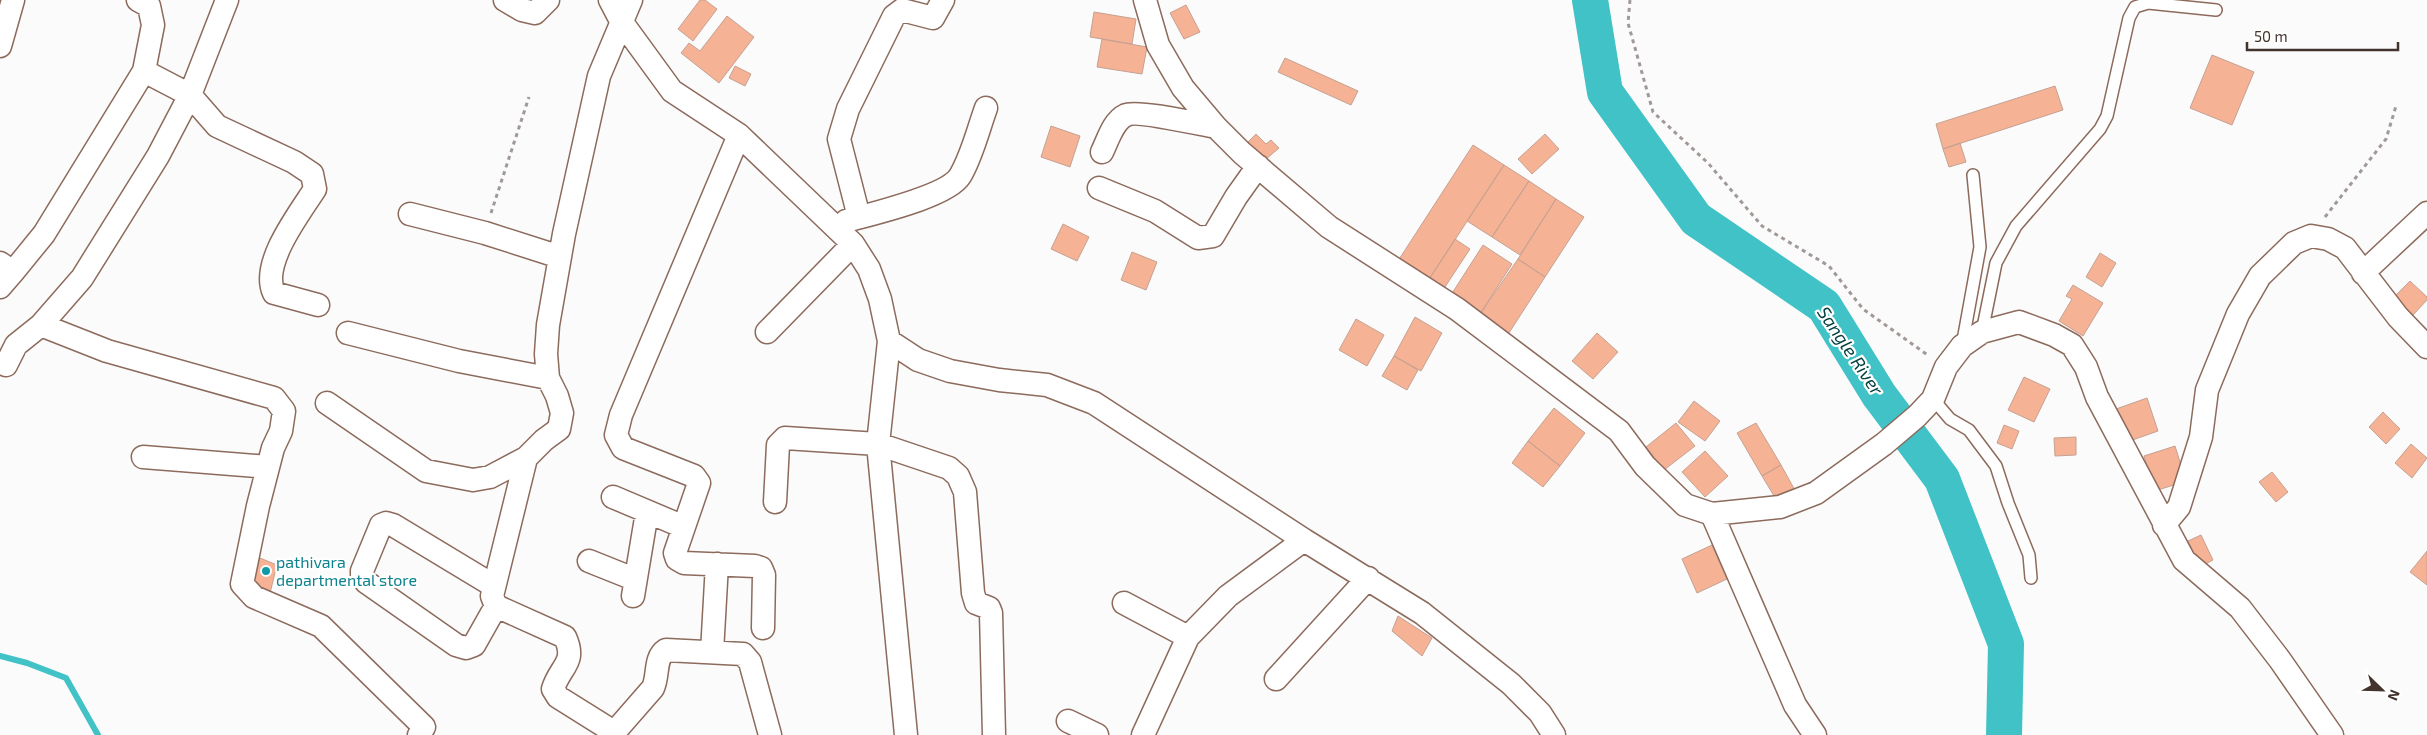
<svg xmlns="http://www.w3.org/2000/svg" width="2427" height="735" font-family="'Exo 2',sans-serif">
	<rect width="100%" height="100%" fill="#fbfbfb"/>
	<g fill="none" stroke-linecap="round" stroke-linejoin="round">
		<!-- stream -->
		<path stroke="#41c2c7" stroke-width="6" d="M0 656 27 663 66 678 98 735"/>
		<!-- river -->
		<path stroke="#41c2c7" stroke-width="36" d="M1590 0 1605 92 1696 219 1824 306 1879 395 1942 479 2006 644 2004 735"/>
	</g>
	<!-- building -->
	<path fill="#f5b295" stroke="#c5a192" d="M700 0H705L717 9 693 41 678 29Z
		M1186 5 1200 32 1184 39 1170 13Z
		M1094 12 1136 19 1132 44 1090 37Z
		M727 16 754 37 719 83 681 53 689 43 700 51Z
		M1102 39 1147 47 1142 74 1097 67Z
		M2212 55 2254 72 2232 125 2190 108Z
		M1285 58 1358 91 1351 105 1278 72Z
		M735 66 751 74 745 86 729 78Z
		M2055 86 2063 110 1943 149 1936 124Z
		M1051 126 1080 136 1070 167 1041 157Z
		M1256 134 1266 144 1271 140 1279 148 1265 160 1248 142Z
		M1545 134 1559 149 1532 174 1518 159Z
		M1960 143 1966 162 1949 167 1943 149Z
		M1473 145 1504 165 1426 284 1396 264Z
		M1504 165 1529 181 1492 237 1467 221Z
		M1529 181 1556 199 1520 255 1492 237Z
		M1556 199 1584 217 1545 277 1518 259Z
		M1063 224 1089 237 1077 261 1051 249Z
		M1455 239 1470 249 1441 293 1426 284Z
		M1483 245 1512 264 1478 317 1449 298Z
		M1132 252 1157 262 1146 290 1121 280Z
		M2100 253 2116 263 2102 287 2086 277Z
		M1518 259 1545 277 1507 336 1478 317Z
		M2410 281 2427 297V300L2413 315 2394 297Z
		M2073 285 2103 303 2083 336 2059 321 2072 299 2066 296Z
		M1415 317 1442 333 1421 371 1394 356Z
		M1356 319 1384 335 1367 366 1339 350Z
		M1597 333 1618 352 1593 379 1572 361Z
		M1394 356 1418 370 1407 390 1382 376Z
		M2024 377 2050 389 2034 422 2008 410Z
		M2147 398 2158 431 2127 442 2116 409Z
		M1694 401 1720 421 1705 441 1678 422Z
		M1554 408 1585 433 1560 466 1528 441Z
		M2383 412 2400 429 2386 444 2369 427Z
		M1676 423 1695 446 1664 470 1646 447Z
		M1756 423 1781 465 1762 476 1737 433Z
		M2004 425 2019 431 2012 449 1997 443Z
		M2076 437V455L2055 456 2054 438Z
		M1528 441 1560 466 1543 487 1512 463Z
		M2411 444 2427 458 2412 478 2395 463Z
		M2175 446 2186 481 2155 491 2144 456Z
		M1705 451 1728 476 1705 497 1682 472Z
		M1781 465 1797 494 1779 504 1762 476Z
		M2272 472 2288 492 2276 502 2259 482Z
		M2201 535 2213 560 2200 567 2188 541Z
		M1712 545 1727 579 1697 593 1682 559Z
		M2427 551V585L2410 572Z
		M260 558 277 565 270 593 251 587Z
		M1398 616 1432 638 1422 656 1392 631Z"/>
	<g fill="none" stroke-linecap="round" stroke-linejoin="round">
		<!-- service casing -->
		<g stroke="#8c6a5c" stroke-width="14">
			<path id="service" d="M1982 332 1996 263 2016 226 2100 129 2107 116 2129 18 2135 7 2148 3 2216 10
				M1962 346 1980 247 1973 175
				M1933 399 1950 419 1969 430 1996 466 2008 503 2029 555 2031 578"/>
		</g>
		<!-- minor casing -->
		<g stroke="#8c6a5c" stroke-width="25">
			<path id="minor" d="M227 0 190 95 217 126 294 162 312 174 315 189C299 214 260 264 274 293L318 305
				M505 0 522 10 535 13 548 0
				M610 0 621 21 672 91 739 135 853 244 869 269 880 299 889 341 878 444 906 735
				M1145 0 1158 45 1183 88 1216 127 1242 153 1329 227 1457 309 1619 431 1645 466 1685 505 1712 514 1780 507 1816 493 1884 444 1917 416 1933 399 1946 367 1962 346 1982 332 2019 322 2054 335 2072 345 2086 367 2097 397 2184 560 2240 608 2280 660 2332 735
				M0 46 13 0
				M739 135 621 415 616 435 623 448 694 476 699 483 675 553 677 559 684 563 755 566 761 568 764 575 763 628
				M1102 152C1108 140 1113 121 1126 115 1136 110 1200 124 1216 127
				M1099 188 1155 211 1198 238 1213 236 1236 197 1258 166
				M410 214 485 233 560 257
				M859 217 839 139 848 109 894 16 902 10 933 18 943 0
				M846 221C870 214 947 197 960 176 972 156 978 130 986 108
				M0 263 13 272 0 287
				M13 272 44 234 144 71
				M2363 273 2427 213
				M41 325 107 351 274 398 284 411 281 431 273 448 258 506 242 584 254 597 321 626 424 727 419 735
				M767 332 853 244
				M348 333 459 361 548 378
				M889 341 918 360 950 371 999 380 1047 385 1094 403 1304 540 1422 613 1511 684 1540 713 1554 735
				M6 365 16 345 41 325 82 278 158 156 190 95 144 71 153 25 149 6 138 0
				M327 403 426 471 473 480 490 477 526 458
				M143 457 268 467
				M613 497 684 527
				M775 502 778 445 785 438 878 444 949 468 958 476 965 492 973 593 976 603 989 608 991 613 994 735
				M1712 514 1795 705 1815 735
				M2164 525 2179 507 2201 437 2207 390 2238 314 2260 276 2294 243 2311 236 2328 239 2345 248 2398 317 2427 347
				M589 561 634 579
				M494 586 393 525 386 523 381 525 362 571V576L366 582 456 645 466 648 474 645 496 606
				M633 596 647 512
				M1124 603 1188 637
				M712 652 717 564
				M1276 679 1368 578
				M1068 721 1097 735
				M614 732 558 697 553 689C560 666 577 663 565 637L496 606 492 596 526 458 544 440 559 429 562 413 557 396 548 378 546 354 548 325 564 234 599 76 631 0
				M612 735 653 688C659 675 654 658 666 650L743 654 750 662 770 735
				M1143 735 1188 637 1228 596 1304 540"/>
		</g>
		<!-- path -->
		<path stroke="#a19996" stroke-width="3" stroke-dasharray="4 4" stroke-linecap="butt" d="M1630 0 1628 23 1653 112 1708 163 1762 226 1829 266 1863 309 1929 356
			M491 213 529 97
			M2325 217 2386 139 2396 106"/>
		<!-- service -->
		<use href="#service" stroke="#fff" stroke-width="11"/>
		<!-- minor -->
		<use href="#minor" stroke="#fff" stroke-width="22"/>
	</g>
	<!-- markers -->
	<circle fill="#0f9aa8" stroke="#fff" stroke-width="2" cx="266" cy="571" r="5"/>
	<g text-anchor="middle" stroke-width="4.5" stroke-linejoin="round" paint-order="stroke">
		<!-- culture labels -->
		<g font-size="16" fill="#0d838f" stroke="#fff" text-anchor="start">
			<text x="276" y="568">pathivara<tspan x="276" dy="18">departmental store</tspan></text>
		</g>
		<!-- water labels -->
		<g font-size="18" font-style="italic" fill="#034042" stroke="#fff">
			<text transform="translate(1850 351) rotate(56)" y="6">Sangle River</text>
		</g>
	</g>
	<!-- north arrow -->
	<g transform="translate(2382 690) rotate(113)" stroke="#ffffff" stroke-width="4" paint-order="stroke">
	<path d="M0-4L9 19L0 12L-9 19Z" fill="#42332d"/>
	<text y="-8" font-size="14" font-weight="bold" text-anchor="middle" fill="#42332d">N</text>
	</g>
	<!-- scale -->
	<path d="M2247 42v8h151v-8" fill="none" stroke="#42332d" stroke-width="2.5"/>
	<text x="2254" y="42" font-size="15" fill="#42332d" stroke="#ffffff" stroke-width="4" paint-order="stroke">50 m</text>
</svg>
